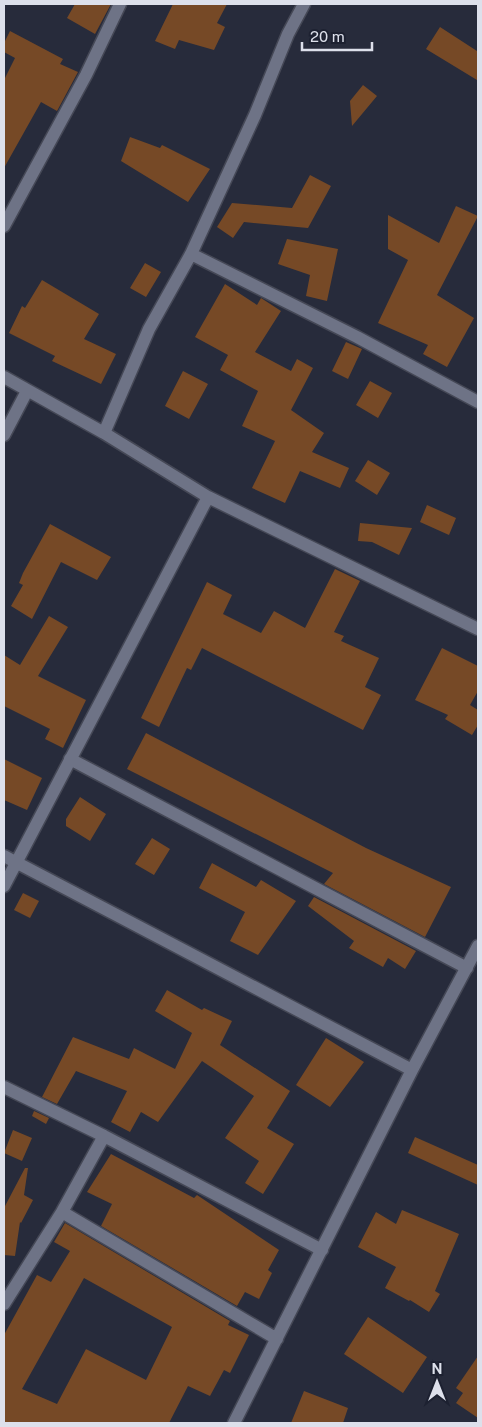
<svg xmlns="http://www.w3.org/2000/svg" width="482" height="1427" font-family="'Public Sans',sans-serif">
	<rect width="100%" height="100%" fill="#272b3b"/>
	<!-- building -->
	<path fill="#764926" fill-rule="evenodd" d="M75 4H111L95 34 67 18Z
		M173 4H227L217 23 225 27 214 50 179 40 175 49 155 41Z
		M440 27 477 51V80L426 49Z
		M10 31 63 59 60 64 78 72 57 111 41 102 4 168V80L15 58 4 52V43Z
		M363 85 377 96 352 126 350 101Z
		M130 137 160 148 162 145 210 169 188 202 121 161Z
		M310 175 331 186 308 228 244 222 233 238 217 227 232 203 292 208Z
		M456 206 478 216 437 295 474 318 447 367 423 354 428 345 378 323 408 260 388 249V215L439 243Z
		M287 239 338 249 327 301 306 296 310 275 278 264Z
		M145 263 161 272 146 297 130 288Z
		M42 280 99 314 84 339 116 354 101 384 52 361 55 356 9 333 22 306 25 308Z
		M225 284 257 305 261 298 281 311 255 352 291 371 297 359 313 368 291 410 324 433 312 452 349 468 340 488 300 471 285 503 252 488 275 441 242 426 258 391 220 370 228 355 195 337Z
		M346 342 362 349 348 379 332 371Z
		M183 371 208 384 189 419 165 406Z
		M370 381 392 393 378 418 356 405Z
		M368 460 390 473 377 495 355 481Z
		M427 505 456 518 449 535 420 522Z
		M360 523 412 528 399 555 372 542 358 541Z
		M50 524 111 557 97 580 61 562 32 619 11 606 23 585 19 583 23 573Z
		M335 569 360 581 334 632 344 636 341 641 379 658 365 687 381 695 363 730 202 648 191 670 187 668 159 727 141 718 207 582 232 595 223 614 261 633 274 611 305 628Z
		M49 616 68 627 38 676 86 700 63 748 45 739 50 729 4 706V655L20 665Z
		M442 648 478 666V691L470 705 478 710V725L472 735 445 719 448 715 415 700Z
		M146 733 366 848 451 887 425 937 324 884 333 873 127 769Z
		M4 759 42 778 27 810 4 800Z
		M80 797 106 814 90 841 66 826V819Z
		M152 838 170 849 154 875 135 864Z
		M212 863 256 887 261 880 296 901 258 955 230 941 245 912 199 888Z
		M23 893 39 901 30 918 14 910Z
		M314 897 416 951 405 969 388 958 383 967 349 948 354 941 308 906Z
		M167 990 202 1010 204 1008 232 1021 220 1045 290 1091 267 1128 294 1144 263 1194 245 1183 259 1161 225 1138 254 1096 202 1061 158 1122 141 1112 130 1132 111 1122 127 1091 76 1071 57 1104 42 1097 73 1037 129 1059 134 1048 175 1069 192 1033 155 1011Z
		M326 1038 364 1062 330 1107 296 1085Z
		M34 1111 49 1118 46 1124 32 1116Z
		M13 1130 32 1138 22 1161 4 1153Z
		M415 1137 478 1165V1185L408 1153Z
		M111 1154 194 1198 197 1195 279 1250 268 1270 272 1273 259 1299 245 1292 237 1306 101 1226 112 1204 87 1192Z
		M25 1168H28L24 1195 33 1200 21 1223 20 1222 15 1256 4 1255V1208Z
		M402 1210 459 1234 435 1291 440 1294 429 1312 410 1300 409 1301 385 1288 396 1267 358 1247 376 1212 396 1224Z
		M65 1223 230 1321 228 1325 249 1335 230 1373 224 1370 210 1396 188 1386 169 1423H4V1335L37 1275 51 1282 70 1251 54 1242ZM84 1278 172 1327 146 1380 86 1349 57 1404 22 1389Z
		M368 1317 427 1357 403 1393 344 1354Z
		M478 1356V1418L456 1403 463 1393 456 1388Z
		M304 1391 348 1408 343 1423H291Z"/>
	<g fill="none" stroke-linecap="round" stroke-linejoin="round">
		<!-- minor casing -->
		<g stroke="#454856" stroke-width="15">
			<path id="minor" d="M4 226 86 75 120 4
				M191 254 357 337 478 402
				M4 377 104 433 208 497 478 629
				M104 433 149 329 191 254 255 115 288 34 304 4
				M4 435 27 391
				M70 759 467 968
				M4 856 412 1070
				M4 886 208 497
				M4 1087 104 1136 62 1212 4 1304
				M104 1136 322 1250
				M62 1212 277 1339
				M234 1423 412 1070 478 946"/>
		</g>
		<!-- minor -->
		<use href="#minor" stroke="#6e7386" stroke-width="12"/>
	</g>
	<!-- border -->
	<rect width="482" height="1427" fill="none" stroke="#dde0eb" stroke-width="10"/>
	<!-- north arrow -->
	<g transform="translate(437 1382)" stroke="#1d2131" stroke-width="4" paint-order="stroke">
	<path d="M0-4L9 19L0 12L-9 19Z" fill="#dde0eb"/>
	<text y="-8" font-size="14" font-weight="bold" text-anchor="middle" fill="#dde0eb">N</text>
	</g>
	<!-- scale -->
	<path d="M302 42v8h70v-8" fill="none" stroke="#dde0eb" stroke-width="2.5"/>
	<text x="310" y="42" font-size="15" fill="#dde0eb" stroke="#1d2131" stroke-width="4" paint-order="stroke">20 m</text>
</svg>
